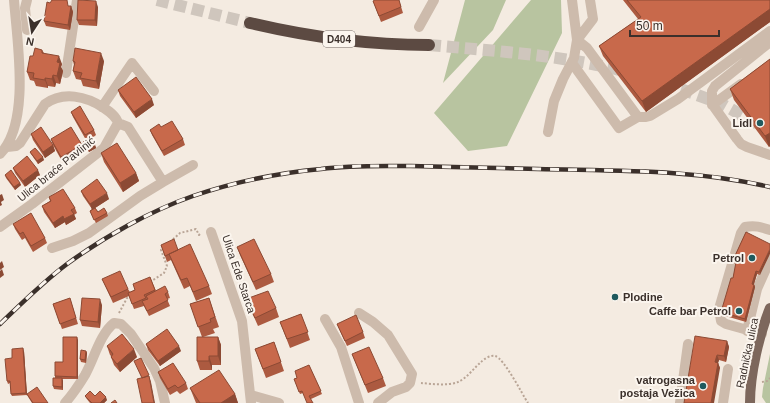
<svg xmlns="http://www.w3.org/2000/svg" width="770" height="403" font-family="Helvetica,sans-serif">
	<rect width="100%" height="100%" fill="#f4ebe1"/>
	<!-- green -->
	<path fill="#b8c4a0" d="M465 0H506L493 30 443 83Z
		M531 0H561L562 33 507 146 468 151 434 113Z
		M770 354V403H766L762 397 763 388Z"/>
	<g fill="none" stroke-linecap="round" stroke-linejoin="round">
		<!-- highway-tunnel -->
		<path stroke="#cfc6bd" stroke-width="12" stroke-dasharray="12 6" stroke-linecap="butt" d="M157 0 250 23
			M429 45C495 51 563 55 627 72
			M664 83 722 104 770 131"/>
		<!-- path -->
		<path stroke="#b9a596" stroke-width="2" stroke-dasharray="2 2" stroke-linecap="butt" d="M170 242 180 233 196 229 199 235 200 234
			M150 282 164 273 167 266 161 250 164 247
			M119 313 127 298 131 296
			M762 382 767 381 770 378
			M421 383C432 384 448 386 458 382 467 378 474 368 481 362 484 359 490 355 495 356 504 358 522 394 528 403"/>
		<!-- minor -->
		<path stroke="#cdbbac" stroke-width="10" d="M419 27 434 0
			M27 30 25 8 27 0
			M770 42 715 86 712 91V104L737 139 741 144 747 147 770 155
			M572 63 619 128 638 117 587 48 577 40 593 19 590 0
			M66 73 77 0
			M712 105 741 84
			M102 107 132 63 154 91
			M638 117H646L650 116 678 99 770 31
			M118 123 128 127 163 182 193 165
			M548 132 554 101 563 79 574 58 577 40 572 0
			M0 154C31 123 17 41 14 0
			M0 227 32 204 104 148 118 123C116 116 110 112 104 108 86 96 63 91 45 104L20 143 16 146 7 147
			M211 232 242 321 251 403
			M52 248 73 241 89 233 140 196 163 182
			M359 313 373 322 388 335 412 374 410 383 406 387 392 392 378 403
			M325 319 341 347 359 403
			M747 331 757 289 770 260
			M762 334 726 324 721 321 719 309 741 233 745 227C755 225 761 227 770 230
			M251 395 279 403
			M65 403C73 394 79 385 85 375 94 359 100 334 114 323L121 324 131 334 154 368 160 381 165 403
			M680 403 688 344
			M723 403 728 369"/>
		<!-- major -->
		<path stroke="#7d675c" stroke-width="10" d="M750 403C750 374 759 335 770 308"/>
		<!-- highway -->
		<path stroke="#5c4a42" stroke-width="12" d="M250 23C309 37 368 45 429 45"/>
		<!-- rail casing -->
		<g stroke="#3b302b" stroke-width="4.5">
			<path id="rail" d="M0 324C22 303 43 282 67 264 104 237 150 211 193 196 234 182 278 173 321 169 351 165 381 166 411 166 453 167 496 168 538 169 615 171 694 169 770 187"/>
		</g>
		<!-- rail -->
		<use href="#rail" stroke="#fbf5ee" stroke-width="3" stroke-dasharray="9" stroke-linecap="butt"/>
	</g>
	<!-- wall -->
	<path fill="#ac5a40" d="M399 0 403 13 381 22 373 1Z
		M623 0H770V22L646 112 603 56 599 46 638 19Z
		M69 6H71L73 12 70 30 46 26 44 21Z
		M98 7 97 26 79 25 77 20Z
		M42 50 44 53 62 64 61 67 63 71 60 84 56 83 55 87 48 86V88L36 86 34 81 30 80 27 72 33 56Z
		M770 59V146L769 147 734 100 730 89Z
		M73 61H104L99 89 83 86 81 80 76 79 73 71 74 65Z
		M118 90 154 105 136 118 120 96Z
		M71 112 94 130 96 135 91 139 95 145 96 148 89 152 83 142 86 140 73 117Z
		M161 127 183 139 185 145 164 156 152 135 150 130Z
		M31 134 53 145 51 139 82 145 84 151 63 163 53 145 55 151 45 158 33 140Z
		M30 152 44 160 38 164 31 154Z
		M101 153 136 173 139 181 123 192 104 162Z
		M13 168 40 175 25 187 15 173Z
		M5 175 20 183 21 185 15 190 6 178Z
		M81 191 109 199 95 208 98 212 107 213 108 216 96 223 90 211 92 209 83 196Z
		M49 197 75 208 77 213 74 215 76 219 66 225 65 222 55 228 44 212 42 206 50 201Z
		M13 224 45 238 47 243 33 252 25 238 22 240 15 229Z
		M746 232 760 275 757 274 754 284 755 287 746 322 722 315 721 312 733 278 736 264 734 263 733 260Z
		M161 245 178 250 209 286 212 294 196 301 190 286 184 289 171 260 167 262Z
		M237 247 271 274 274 282 256 290 240 255Z
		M150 277 156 291 168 292 170 298 167 299 170 306 149 316 144 306 134 309 129 296 113 303 102 279 128 289 130 292 135 290Z
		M70 298 78 324 62 329 53 304Z
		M209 298 219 327 213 329 215 333 203 337H218L221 345V365H212V370H200L197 361 202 337 190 304Z
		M246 299 276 308 279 317 258 326Z
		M102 305 100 328 82 326 80 320Z
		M301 314 310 340 290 348 280 322Z
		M337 324 363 332 365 338 347 346Z
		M78 340V379H62L63 381V390L54 389 53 386 55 378V376Z
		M727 341 729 347 726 362 719 360 718 363 720 368 684 403Z
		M274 342 284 371 266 378 255 349Z
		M146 344 181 351 160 366 148 350Z
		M107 346 137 357 120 372 114 365 111 357V356L110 355Z
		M24 351 27 394 48 403H32L27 395 12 396 11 394 10 383 8 384 7 381 12 358Z
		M86 351 87 353 86 363 81 362 80 359Z
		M352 354 383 378 386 386 368 393Z
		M309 365 322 394 311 399 303 393 300 394 294 379 297 378Z
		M158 372 186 383 188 389 180 394 177 391 170 395 160 378Z
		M190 388 235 394 238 403H196Z
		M85 396 107 400 104 403H90L86 398Z"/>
	<!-- shaded-wall -->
	<path fill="#8c4a34" d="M96 1 98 7 97 26 95 20Z
		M71 6 73 12 70 30 68 25Z
		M770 9V22L646 112 642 101Z
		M101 53 104 61 99 89 96 81Z
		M59 56 62 64 61 67 63 71 60 84 57 76V62Z
		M53 75 56 83 55 87 52 79Z
		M45 78 48 86V88L45 80Z
		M152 99 154 105 136 118 134 112Z
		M770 133V146L769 147 765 136Z
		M53 145 55 151 45 158 43 152Z
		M95 145 96 148 89 152 88 149Z
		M43 157 44 160 38 164 37 161Z
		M38 170 40 175 25 187 23 181Z
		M136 173 139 181 123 192 120 183Z
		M20 183 21 185 15 190 14 187Z
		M107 193 109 199 92 210 90 204Z
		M2 194 4 200 1 202 2 205 0 206V195Z
		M74 214 76 219 66 225 64 219Z
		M63 216 65 222 55 228 53 223Z
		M770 249V254L760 275 759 272Z
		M2 261 4 267 0 270V263Z
		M2 269 4 275 0 278V271Z
		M756 271 757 274 753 287 752 284Z
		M754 285 755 287 746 322 745 319Z
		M100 299 102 305 100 328 98 322Z
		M77 337 78 340V379L77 377Z
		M218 337 221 345V365L218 356Z
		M727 341 729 347 726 362 724 356Z
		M179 346 181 351 160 366 158 361Z
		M23 348 24 351 27 396 26 393Z
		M134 349 137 357 120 372 117 364Z
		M86 351 87 353 86 363 85 360Z
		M717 355 719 360 718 363 720 368 714 403H711L715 362Z
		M209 356 212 365V370L209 361Z
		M149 376 151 382 155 403H154Z
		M62 378 63 381V390L62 387Z
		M235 394 238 403H221Z
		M106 397 107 400 104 403H100Z"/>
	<!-- building -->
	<path fill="#c8694b" stroke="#8c4a34" d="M52 0H67L68 6H71L68 25 44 21 47 2 50 3Z
		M78 0 96 1 95 20H77Z
		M375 0H399L401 7 379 16 373 1Z
		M627 0H770V9L642 101 599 46 641 17Z
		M35 48 42 50V53L59 56 57 62 60 63 57 76 53 75 52 79 45 78V80L33 78 34 73 27 72 30 56H33Z
		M75 48 101 53 96 81 80 78 82 73 73 71 75 62 73 61Z
		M770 59V133L765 136 730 89Z
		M136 77 152 99 134 112 118 90Z
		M80 106 94 130 85 135 71 112Z
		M172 121 183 139 162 151 150 130 159 124 161 127Z
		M41 127 53 145 43 152 31 134Z
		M71 127 82 145 61 157 51 139Z
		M90 137 95 145 88 149 83 142Z
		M117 143 136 173 120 183 101 153Z
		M35 148 43 157 37 161 30 152Z
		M27 156 38 170 23 181 13 168Z
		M11 170 20 183 14 187 5 175Z
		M97 179 107 193 90 204 81 191Z
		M63 189 75 208 71 210 74 214 64 219 63 216 53 223 42 206 51 201 49 197Z
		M95 208 98 212 104 208 107 213 94 220 90 211Z
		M31 213 45 238 31 246 23 232 20 234 13 224Z
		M746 232 770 244V249L759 272 756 271 752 284 754 285 745 319 721 312 731 278H733L736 262 733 260Z
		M174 239 178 250 165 256 161 245Z
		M254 239 271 274 253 282 237 247Z
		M190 244 209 286 193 292 187 278 181 280 169 254Z
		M120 271 128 289 111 297 102 279Z
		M150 277 155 290 144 295 146 298 132 304 128 293 135 290 133 284Z
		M165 286 168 292 165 294 168 300 147 311 142 301 148 299 146 296Z
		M268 291 276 308 255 318 246 299Z
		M70 298 76 318 60 324 53 304Z
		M82 298 100 299 98 322 80 320Z
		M209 298 215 317 210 319 211 322 198 327 190 304Z
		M301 314 308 332 287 339 280 322Z
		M356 315 363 332 345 341 337 324Z
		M167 329 179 346 158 361 146 344Z
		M122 334 134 349 117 364 111 357 113 354 107 346Z
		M695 336 727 341 724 356 717 355 715 362 718 363 711 403H684Z
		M63 337H77V377L55 376V362H63Z
		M197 337H218V356H209V361H197Z
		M274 342 281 362 263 369 255 349Z
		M369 347 383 378 365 385 352 354Z
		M23 348 26 393 11 394 10 381H7L5 359 12 358V349Z
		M81 350 86 351 85 360 80 359Z
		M141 358 149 375 145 377 142 378 134 361Z
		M173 363 186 383 178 388 175 385 168 389 158 372Z
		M309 365 321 391 309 396 313 403H307L302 391 299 392 294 379 297 378 295 371Z
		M219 370 235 394 221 403H200L190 388Z
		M149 376 154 403H142L137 379Z
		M53 378H62V387L53 386Z
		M37 387 48 403H33L27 394Z
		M90 391 95 396 100 391 106 397 100 403H92L85 396Z
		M115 400 117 403H111Z"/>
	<!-- markers -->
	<g fill="#1f5a5e" stroke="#fbf5ee" stroke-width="1.5">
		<circle cx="760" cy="123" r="4"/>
		<circle cx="752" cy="258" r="4"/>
		<circle cx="615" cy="297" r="4"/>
		<circle cx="739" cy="311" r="4"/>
		<circle cx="703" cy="386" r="4"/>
	</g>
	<g text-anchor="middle" stroke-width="4" stroke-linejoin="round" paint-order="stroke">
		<!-- shield labels -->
		<rect fill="#fbf5ee" stroke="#756b66" stroke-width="1" x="323" y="31" width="32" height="16" rx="3"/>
		<g font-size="10" font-weight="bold" fill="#3b302b">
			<text x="339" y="43">D404</text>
		</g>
		<!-- poi labels -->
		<g font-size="11" font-weight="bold" fill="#3b302b" stroke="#fbf5ee" text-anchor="end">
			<text x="752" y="127">Lidl</text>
			<text x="744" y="262">Petrol</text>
			<text x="623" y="301" text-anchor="start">Plodine</text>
			<text x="731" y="315">Caffe bar Petrol</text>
			<text x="695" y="384">vatrogasna<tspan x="695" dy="13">postaja Vežica</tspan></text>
		</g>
		<!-- street labels -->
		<g font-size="11" fill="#3b302b" stroke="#fbf5ee">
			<text transform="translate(56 169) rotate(-39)" y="4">Ulica braće Pavlinić</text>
			<text transform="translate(239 274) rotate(71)" y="4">Ulica Ede Starca</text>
			<text transform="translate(747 353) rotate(-78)" y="4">Radnička ulica</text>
		</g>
	</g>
	<!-- north arrow -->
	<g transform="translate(32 32) rotate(192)" stroke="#fbf5ee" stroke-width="3" paint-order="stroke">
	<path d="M0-3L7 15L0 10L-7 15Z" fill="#3b302b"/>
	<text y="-6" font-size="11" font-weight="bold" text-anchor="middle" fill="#3b302b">N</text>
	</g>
	<!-- scale -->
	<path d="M630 30v6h89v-6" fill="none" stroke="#3b302b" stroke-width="2"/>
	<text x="636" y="30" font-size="12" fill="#3b302b" stroke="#fbf5ee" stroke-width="3" paint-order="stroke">50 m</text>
</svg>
